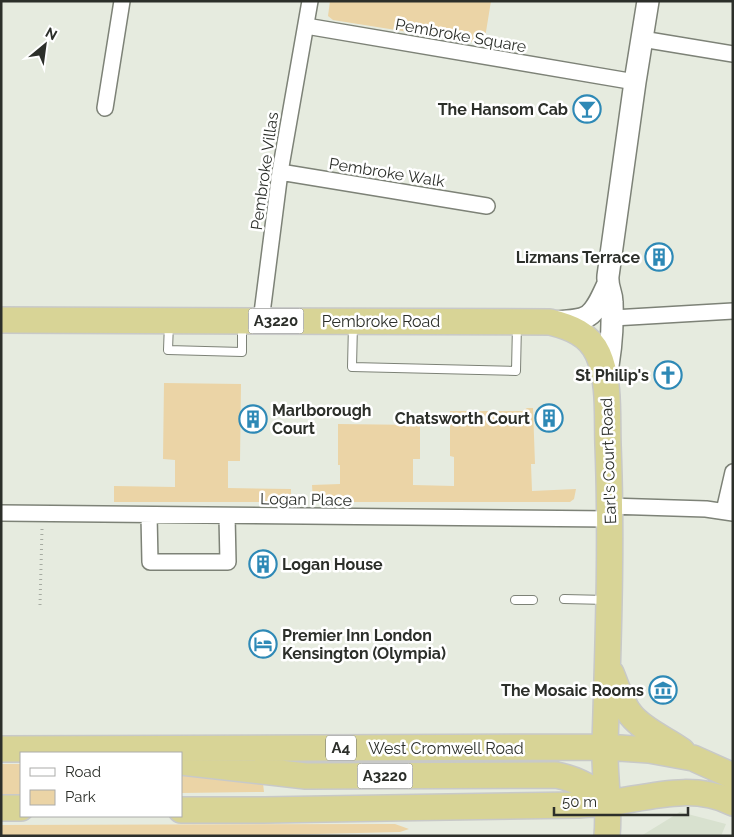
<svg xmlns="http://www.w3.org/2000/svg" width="734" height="837" font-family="Raleway,sans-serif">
	<rect width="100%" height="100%" fill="#e6ebdf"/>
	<!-- built -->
	<path fill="#d8e1cf" d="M680 812 726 824 721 836H641Z"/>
	<!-- green -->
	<path fill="#ebd4a6" d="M330 1H491L484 44 333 20 328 16Z
		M164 383 241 384 240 461H228V488L291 489V502H114V486L175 487V460L163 459Z
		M527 408H533L535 464H531L532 491 576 489 574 499 570 502H313L312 485 340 484V465H338V424L420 425V459H413V485L454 486V457L450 456V411H523Z
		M1 764H21V794H1Z
		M181 774 263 783 264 792 181 793Z
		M395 824 409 829 400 832 238 836H1V825Z"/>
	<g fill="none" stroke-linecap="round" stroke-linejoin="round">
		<!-- service casing -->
		<g stroke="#7d8277" stroke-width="10">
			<path id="service" d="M169 323 168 350 242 352V324
				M353 324 352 367 516 371 517 324
				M564 599 607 600
				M515 600H533"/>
		</g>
		<!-- minor casing -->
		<g stroke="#7d8277" stroke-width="18">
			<path id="minor" d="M306 26 635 82
				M642 39 733 54
				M105 108 122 1
				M280 172 487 206
				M613 318 733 311
				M261 321 280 172 310 1
				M609 506 706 509 733 513
				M724 511 733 472
				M1 513 610 519
				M149 515 150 562H228L227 516"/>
		</g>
		<!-- secondary casing -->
		<g stroke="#7d8277" stroke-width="24">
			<path id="secondary" d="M554 322C590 320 592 319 607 286
				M605 381C611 354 613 330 612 302 612 292 607 288 608 276L635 82 648 1"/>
		</g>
		<!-- trunk casing -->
		<g stroke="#c8c9c8" stroke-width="28">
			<path id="trunk" d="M1 320 550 322C570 327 589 334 598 354 610 381 607 416 608 445 612 545 608 645 605 745 604 775 610 805 607 836
				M611 673C617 687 621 703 631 715 644 731 666 739 682 751
				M1 749 605 747 649 750 693 758 733 776
				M181 762 306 776 556 775C577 779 593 787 608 803
				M1 808H21
				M181 810H264L578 805C588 804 599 804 609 803 650 797 694 783 733 803"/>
		</g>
		<!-- path -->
		<path stroke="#a6aba1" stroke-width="3" stroke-dasharray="1 4" stroke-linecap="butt" d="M40 605 42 529"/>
		<!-- service -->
		<use href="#service" stroke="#fff" stroke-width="8"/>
		<!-- minor -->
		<use href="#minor" stroke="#fff" stroke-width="15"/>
		<!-- secondary -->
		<use href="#secondary" stroke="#fff" stroke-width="21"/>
		<!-- trunk -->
		<use href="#trunk" stroke="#d8d496" stroke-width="25"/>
	</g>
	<!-- icons -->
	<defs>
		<g id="bar-ring" transform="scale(1.4375)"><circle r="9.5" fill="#fff" stroke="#2e89b6" stroke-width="1.5"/><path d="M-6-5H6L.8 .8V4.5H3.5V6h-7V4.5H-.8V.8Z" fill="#2e89b6"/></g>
		<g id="building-ring" transform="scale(1.4375)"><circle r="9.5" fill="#fff" stroke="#2e89b6" stroke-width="1.5"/><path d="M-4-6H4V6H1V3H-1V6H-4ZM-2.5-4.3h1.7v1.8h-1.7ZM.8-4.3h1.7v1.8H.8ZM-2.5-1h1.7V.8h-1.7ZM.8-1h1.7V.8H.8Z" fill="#2e89b6"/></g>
		<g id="church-ring" transform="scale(1.4375)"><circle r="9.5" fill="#fff" stroke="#2e89b6" stroke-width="1.5"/><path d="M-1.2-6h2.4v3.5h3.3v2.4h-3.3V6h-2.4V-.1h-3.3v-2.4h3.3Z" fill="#2e89b6"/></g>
		<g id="hotel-ring" transform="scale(1.4375)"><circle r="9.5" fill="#fff" stroke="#2e89b6" stroke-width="1.5"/><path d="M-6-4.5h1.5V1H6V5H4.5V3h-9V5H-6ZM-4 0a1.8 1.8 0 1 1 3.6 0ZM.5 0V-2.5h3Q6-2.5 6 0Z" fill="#2e89b6"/></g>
		<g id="museum-ring" transform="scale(1.4375)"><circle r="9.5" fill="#fff" stroke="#2e89b6" stroke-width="1.5"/><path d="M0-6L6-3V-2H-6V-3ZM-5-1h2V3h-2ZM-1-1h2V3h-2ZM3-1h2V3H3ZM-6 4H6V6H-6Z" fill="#2e89b6"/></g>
	</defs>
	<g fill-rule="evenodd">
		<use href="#bar-ring" x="587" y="109"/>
		<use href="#building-ring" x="659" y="257"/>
		<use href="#church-ring" x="668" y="375"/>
		<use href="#building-ring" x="549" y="418"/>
		<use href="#building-ring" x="253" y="419"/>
		<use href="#building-ring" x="263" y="564"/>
		<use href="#hotel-ring" x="263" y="644"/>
		<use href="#museum-ring" x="663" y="690"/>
	</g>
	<g text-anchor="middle" stroke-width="5" stroke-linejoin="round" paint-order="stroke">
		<!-- shield labels -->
		<g fill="#fff" stroke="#6b6d6a" stroke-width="1">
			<rect x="248.5" y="308.5" width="55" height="25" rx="4"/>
			<rect x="326" y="735.5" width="30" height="25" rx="4"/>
			<rect x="357.5" y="763.5" width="55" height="25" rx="4"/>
		</g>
		<g font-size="15" font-weight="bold" fill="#2c2f2a">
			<text x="276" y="326">A3220</text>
			<text x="341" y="753">A4</text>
			<text x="385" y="781">A3220</text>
		</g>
		<!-- street labels -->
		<g font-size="16" fill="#2c2f2a" stroke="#fff">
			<text transform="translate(461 35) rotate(10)" y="6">Pembroke Square</text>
			<text transform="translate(264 171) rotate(-82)" y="6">Pembroke Villas</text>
			<text transform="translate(387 172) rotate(9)" y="6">Pembroke Walk</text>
			<text x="381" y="327">Pembroke Road</text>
			<text transform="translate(608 461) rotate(-92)" y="6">Earl's Court Road</text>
			<text transform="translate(306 499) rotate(1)" y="6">Logan Place</text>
			<text x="446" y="754">West Cromwell Road</text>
		</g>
		<!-- poi labels -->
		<g font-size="16" font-weight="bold" fill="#2c2f2a" stroke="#fff" text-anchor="end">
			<text x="568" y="115">The Hansom Cab</text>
			<text x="640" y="263">Lizmans Terrace</text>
			<text x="649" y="381">St Philip's</text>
			<text x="272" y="416" text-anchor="start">Marlborough<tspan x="272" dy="18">Court</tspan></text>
			<text x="530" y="424">Chatsworth Court</text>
			<text x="282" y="570" text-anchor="start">Logan House</text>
			<text x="282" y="641" text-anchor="start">Premier Inn London<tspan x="282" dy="18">Kensington (Olympia)</tspan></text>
			<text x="644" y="696">The Mosaic Rooms</text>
		</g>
	</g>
	<!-- border -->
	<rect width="734" height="837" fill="none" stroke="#2c2f2a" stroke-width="5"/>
	<!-- legend -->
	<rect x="20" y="752" width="162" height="65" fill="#ffffff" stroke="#abacaa"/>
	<rect x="30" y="768" width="25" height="8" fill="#ffffff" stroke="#abacaa"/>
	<text x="65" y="777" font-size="15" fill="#2c2f2a">Road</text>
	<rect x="30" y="790" width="25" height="15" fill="#ebd4a6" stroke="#abacaa"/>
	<text x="65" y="802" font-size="15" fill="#2c2f2a">Park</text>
	<!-- north arrow -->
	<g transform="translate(45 45) rotate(29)" stroke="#ffffff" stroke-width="4" paint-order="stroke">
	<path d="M0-4L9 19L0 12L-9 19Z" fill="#2c2f2a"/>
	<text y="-8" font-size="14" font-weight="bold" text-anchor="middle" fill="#2c2f2a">N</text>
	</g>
	<!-- scale -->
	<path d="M554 807v8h134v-8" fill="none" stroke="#2c2f2a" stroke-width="2.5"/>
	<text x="562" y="807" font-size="15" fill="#2c2f2a" stroke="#ffffff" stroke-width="4" paint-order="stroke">50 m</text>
</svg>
